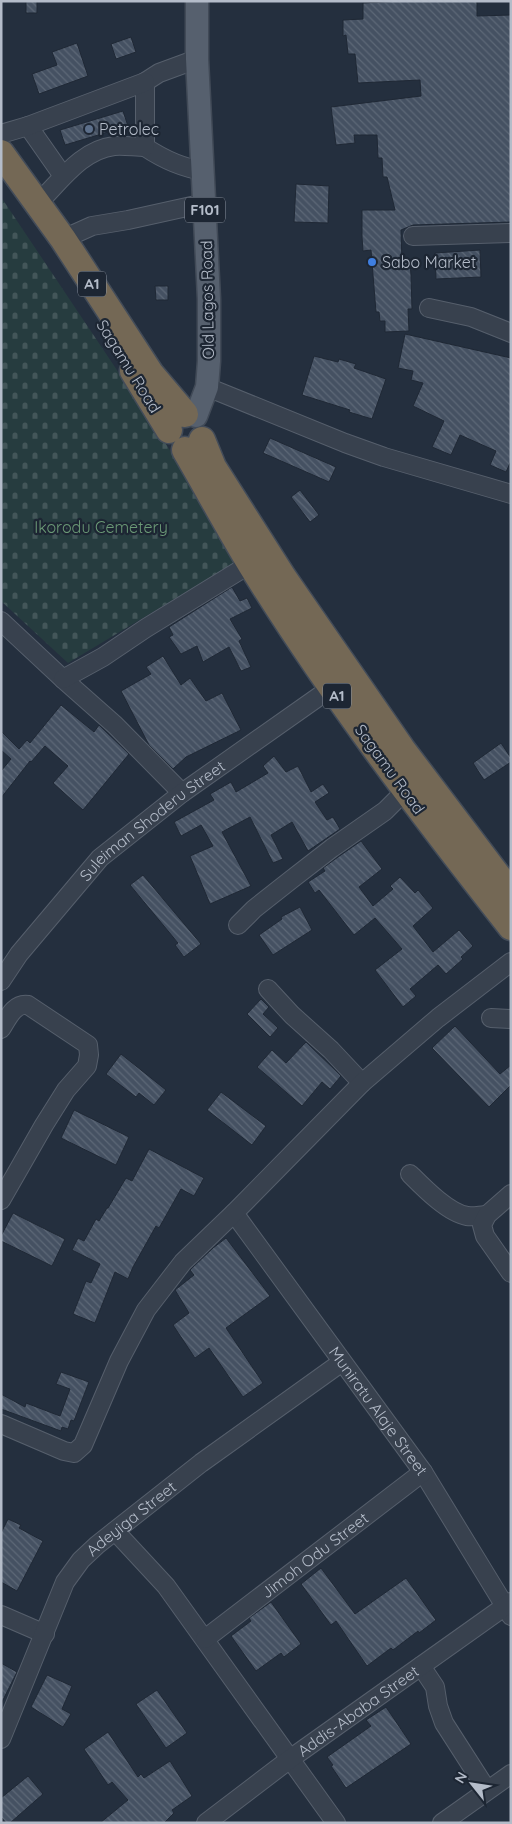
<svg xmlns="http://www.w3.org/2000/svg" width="512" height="1824" font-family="Quicksand,sans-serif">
	<defs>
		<pattern id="cemetery-stones" width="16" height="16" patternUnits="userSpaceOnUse" patternTransform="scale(1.25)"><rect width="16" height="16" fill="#263c3f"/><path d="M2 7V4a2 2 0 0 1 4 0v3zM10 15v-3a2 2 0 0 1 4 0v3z" fill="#435659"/></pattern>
		<pattern id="building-back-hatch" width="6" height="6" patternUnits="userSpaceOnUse" patternTransform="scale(1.25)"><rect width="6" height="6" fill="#455162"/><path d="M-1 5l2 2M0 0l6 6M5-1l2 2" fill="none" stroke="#5d6877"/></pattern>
	</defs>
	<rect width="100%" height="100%" fill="#242f3e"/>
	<!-- cemetery -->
	<path fill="url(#cemetery-stones)" d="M1 197 139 403 241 559 68 663 1 601Z"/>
	<!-- building -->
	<path fill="url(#building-back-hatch)" stroke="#1f2835" d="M26 1H37V13H26Z
		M402 1H477V16L511 15V222L413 225 401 230 402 263 410 262 411 275 412 309H408L409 331 385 332V321H380L379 312H376L371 250 363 251 362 237V210H395L387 177H383L382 158H378L377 135H354L355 143 336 145 331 107 421 96 420 80 358 83 355 54H348L346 35 343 36V20L363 19V3Z
		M131 37 136 52 116 59 111 44Z
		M77 43 88 76 39 94 32 74 57 65 52 52Z
		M123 111 128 126 65 145 60 130Z
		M296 184 329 186 328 223 294 222Z
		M480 250 481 277 436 279 435 253Z
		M155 286H168V300H156Z
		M405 334 511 358V461L506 472 490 465 496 451 460 435 451 455 432 447 444 421 413 406 423 383 411 380 413 371 398 368Z
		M314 356 338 362 339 359 356 364 354 368 386 379 372 419 349 412 350 410 302 395Z
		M270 438 336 467 329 482 263 453Z
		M300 490 319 515 310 522 291 497Z
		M232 587 240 601 247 598 252 608 230 619 242 639 239 641 251 667 241 671 229 647 203 662 197 646 181 654 169 637 173 635 169 627Z
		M163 656 181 685 190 678 206 701 222 693 241 730 186 757 173 769 149 745 121 691 151 674 146 667Z
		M61 705 94 732 99 725 129 754 83 810 53 783 68 766 45 746 31 762 30 761 1 798V771L11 759 1 750V731L19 749 27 740 30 743Z
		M501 743 511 758V762L484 780 473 763Z
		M274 756 286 772 298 766 311 792 323 784 329 793 315 802 327 820 333 817 340 829 308 851 292 822 271 835 283 859 273 863 250 817 222 832 251 886 210 904 190 856 213 846 201 825 181 836 174 822 214 800 210 794 231 782 236 792 268 773 263 766Z
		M361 841 382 869 359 887 373 906 393 889 390 886 400 877 415 893 418 890 433 908 413 926 433 952 459 930 473 946 461 957 463 959 446 974 438 965 410 989 416 996 403 1007 375 970 402 949 375 918 354 935 319 890 315 893 308 882 325 871 323 868 338 857Z
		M143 875 201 944 184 957 175 945 178 943 130 885Z
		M300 907 312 930 273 955 259 935 282 919 281 917Z
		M261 999 269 1007 263 1014 278 1028 270 1037 247 1014Z
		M455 1026 500 1074 511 1065V1085L489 1107 432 1048Z
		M306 1042 341 1076 330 1089 322 1082 302 1106 257 1067 272 1050 286 1063Z
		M121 1054 166 1090 154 1105 139 1093 136 1097 106 1074Z
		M221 1092 266 1126 252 1145 207 1110Z
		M74 1110 129 1137 116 1165 61 1138Z
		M149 1149 204 1178 194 1196 181 1189 159 1228 156 1226 133 1267 128 1279 115 1272 95 1323 73 1314 86 1281 91 1283 100 1264 72 1250 78 1238 84 1241 96 1219 99 1221 107 1208H108L126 1178 132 1181Z
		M13 1213 65 1239 52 1266 1 1241V1236Z
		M226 1238 270 1296 226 1328 263 1383 243 1397 209 1348 195 1358 173 1325 189 1313 175 1290 194 1275 190 1270 191 1269 213 1248Z
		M61 1372 89 1382 74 1421 71 1420 68 1429 62 1427 61 1431 1 1409V1394L25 1407 26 1403 60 1416 70 1389 56 1384Z
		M8 1519 21 1525 19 1528 43 1541 17 1591 1 1582V1533Z
		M321 1568 355 1614 406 1578 436 1620 419 1633 418 1631 393 1650 391 1648 367 1666 336 1621 331 1625 301 1584Z
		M271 1602 301 1644 284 1657 281 1653 256 1671 231 1636 251 1621 249 1618Z
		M1 1663 17 1672 1 1704Z
		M47 1675 72 1686 62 1709 71 1714 63 1727 31 1707Z
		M157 1690 187 1733 166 1748 136 1704Z
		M386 1707 411 1744 346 1788 331 1766 333 1765 327 1757 371 1726 366 1720Z
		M108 1732 138 1777 141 1774 144 1778 170 1761 192 1796 172 1810 174 1813 164 1823H100L128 1800 112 1782 108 1785 84 1749Z
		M28 1776 43 1794 10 1823H6L1 1817V1798Z"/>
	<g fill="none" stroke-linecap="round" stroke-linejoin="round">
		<!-- minor casing -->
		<g stroke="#565f6c" stroke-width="20">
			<g id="minor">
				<path d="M197 59 159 73 145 82V147C163 159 182 168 204 171"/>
				<path d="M28 126 63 176"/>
				<path d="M1 134 28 126 145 82"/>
				<path d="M38 203C60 182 81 150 114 146 124 145 135 147 145 147"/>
				<path d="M413 236 511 233"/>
				<path d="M63 239 92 226 128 220 205 203"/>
				<path d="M429 308 471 317 511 333"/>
				<path d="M207 387 345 443 384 457 511 494"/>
				<path d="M1 621 63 679 115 725 182 793"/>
				<path d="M63 679 103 657 146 628 250 564"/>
				<path d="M238 925 254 909 292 879 332 848 385 811 405 791"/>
				<path id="s1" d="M1 981 19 954 100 858 182 793 331 688"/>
				<path d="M268 989 292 1015 331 1050 362 1083"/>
				<path d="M491 1018 511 1019"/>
				<path d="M1 1029C8 1018 14 1003 28 1005L88 1045 89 1055 87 1066 66 1090 44 1125 1 1200"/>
				<path d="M410 1174C423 1187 448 1213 467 1216 474 1217 481 1215 487 1215"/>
				<path d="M511 1194 487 1215 482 1225 485 1236 511 1273"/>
				<path id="s2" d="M234 1213 423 1472 511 1616"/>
				<path d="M1 1424 64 1451 74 1453 83 1445 119 1361 146 1310 183 1262 234 1213 362 1083 438 1018 511 962"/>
				<path d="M115 1531 166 1586 336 1823"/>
				<path d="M1 1615 45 1634"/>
				<path id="s3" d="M205 1639 423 1472"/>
				<path d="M421 1666 435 1687 438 1706 444 1723 487 1790"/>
				<path id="s4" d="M1 1739 65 1582 81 1560 97 1545 201 1463 342 1362"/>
				<path id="s5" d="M206 1823 290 1759 511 1602"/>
				<path d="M442 1823 511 1774"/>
			</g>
		</g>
		<!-- major casing -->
		<g stroke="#414a57" stroke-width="25">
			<path id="major" d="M196 416 207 387 209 361V299L197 59V1"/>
		</g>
		<!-- highway casing -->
		<g stroke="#434c59" stroke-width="29">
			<path id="highway" d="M1 153 63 239 151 374 185 414
				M133 371 169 430
				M202 440 213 467 283 577 402 749 511 893
				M185 450C207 488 228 527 251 565 329 691 419 810 511 927"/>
		</g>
		<!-- minor -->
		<use href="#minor" stroke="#38414e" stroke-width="18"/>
		<!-- major -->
		<use href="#major" stroke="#56606e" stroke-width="22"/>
		<!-- highway -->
		<use href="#highway" stroke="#746855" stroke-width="26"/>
	</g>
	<!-- markers -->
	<circle fill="#5c6f8a" stroke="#1d2633" stroke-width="2" cx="89" cy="129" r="5"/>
	<circle fill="#3f7fe0" stroke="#1d2633" stroke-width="2" cx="372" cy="262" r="5"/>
	<g text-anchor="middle" stroke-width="4.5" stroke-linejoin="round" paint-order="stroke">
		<!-- shield labels -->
		<g fill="#1d2633" stroke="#878f9c" stroke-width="1">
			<rect x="185" y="197.5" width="40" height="25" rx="4"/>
			<rect x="78" y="271.5" width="28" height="25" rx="4"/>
			<rect x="323" y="683.5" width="28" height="25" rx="4"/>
		</g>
		<g font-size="15" font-weight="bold" fill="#b4bcc9">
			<text x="205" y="215">F101</text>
			<text x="92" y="289">A1</text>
			<text x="337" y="701">A1</text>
		</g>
		<!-- poi labels -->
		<g font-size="16" fill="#b4bcc9" stroke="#1d2633" text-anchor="start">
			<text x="99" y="135">Petrolec</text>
			<text x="382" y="268">Sabo Market</text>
		</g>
		<!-- street labels -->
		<g font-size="16" fill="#b4bcc9" stroke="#1d2633">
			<text transform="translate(207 300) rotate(-91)" y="6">Old Lagos Road</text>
			<text transform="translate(129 366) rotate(58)" y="6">Sagamu Road</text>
			<text transform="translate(390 769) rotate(54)" y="6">Sagamu Road</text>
			<text dy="6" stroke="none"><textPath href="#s1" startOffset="222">Suleiman Shoderu Street</textPath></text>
			<text dy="6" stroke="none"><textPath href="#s2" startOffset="245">Muniratu Alaje Street</textPath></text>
			<text dy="6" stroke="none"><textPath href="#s4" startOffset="262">Adeyiga Street</textPath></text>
			<text dy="6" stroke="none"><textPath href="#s3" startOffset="138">Jimoh Odu Street</textPath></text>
			<text dy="6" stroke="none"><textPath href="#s5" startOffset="189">Addis-Ababa Street</textPath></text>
		</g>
		<!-- park labels -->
		<g font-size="16" fill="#6b9a76" stroke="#1d2633">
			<text x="101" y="533">Ikorodu Cemetery</text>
		</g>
	</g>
	<!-- border -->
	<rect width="512" height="1824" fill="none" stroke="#b4bcc9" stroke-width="5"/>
	<!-- north arrow -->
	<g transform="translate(472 1784) rotate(300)" stroke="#1d2633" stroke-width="4" paint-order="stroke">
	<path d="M0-4L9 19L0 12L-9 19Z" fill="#b4bcc9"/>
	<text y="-8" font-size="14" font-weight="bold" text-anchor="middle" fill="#b4bcc9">N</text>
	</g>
</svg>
